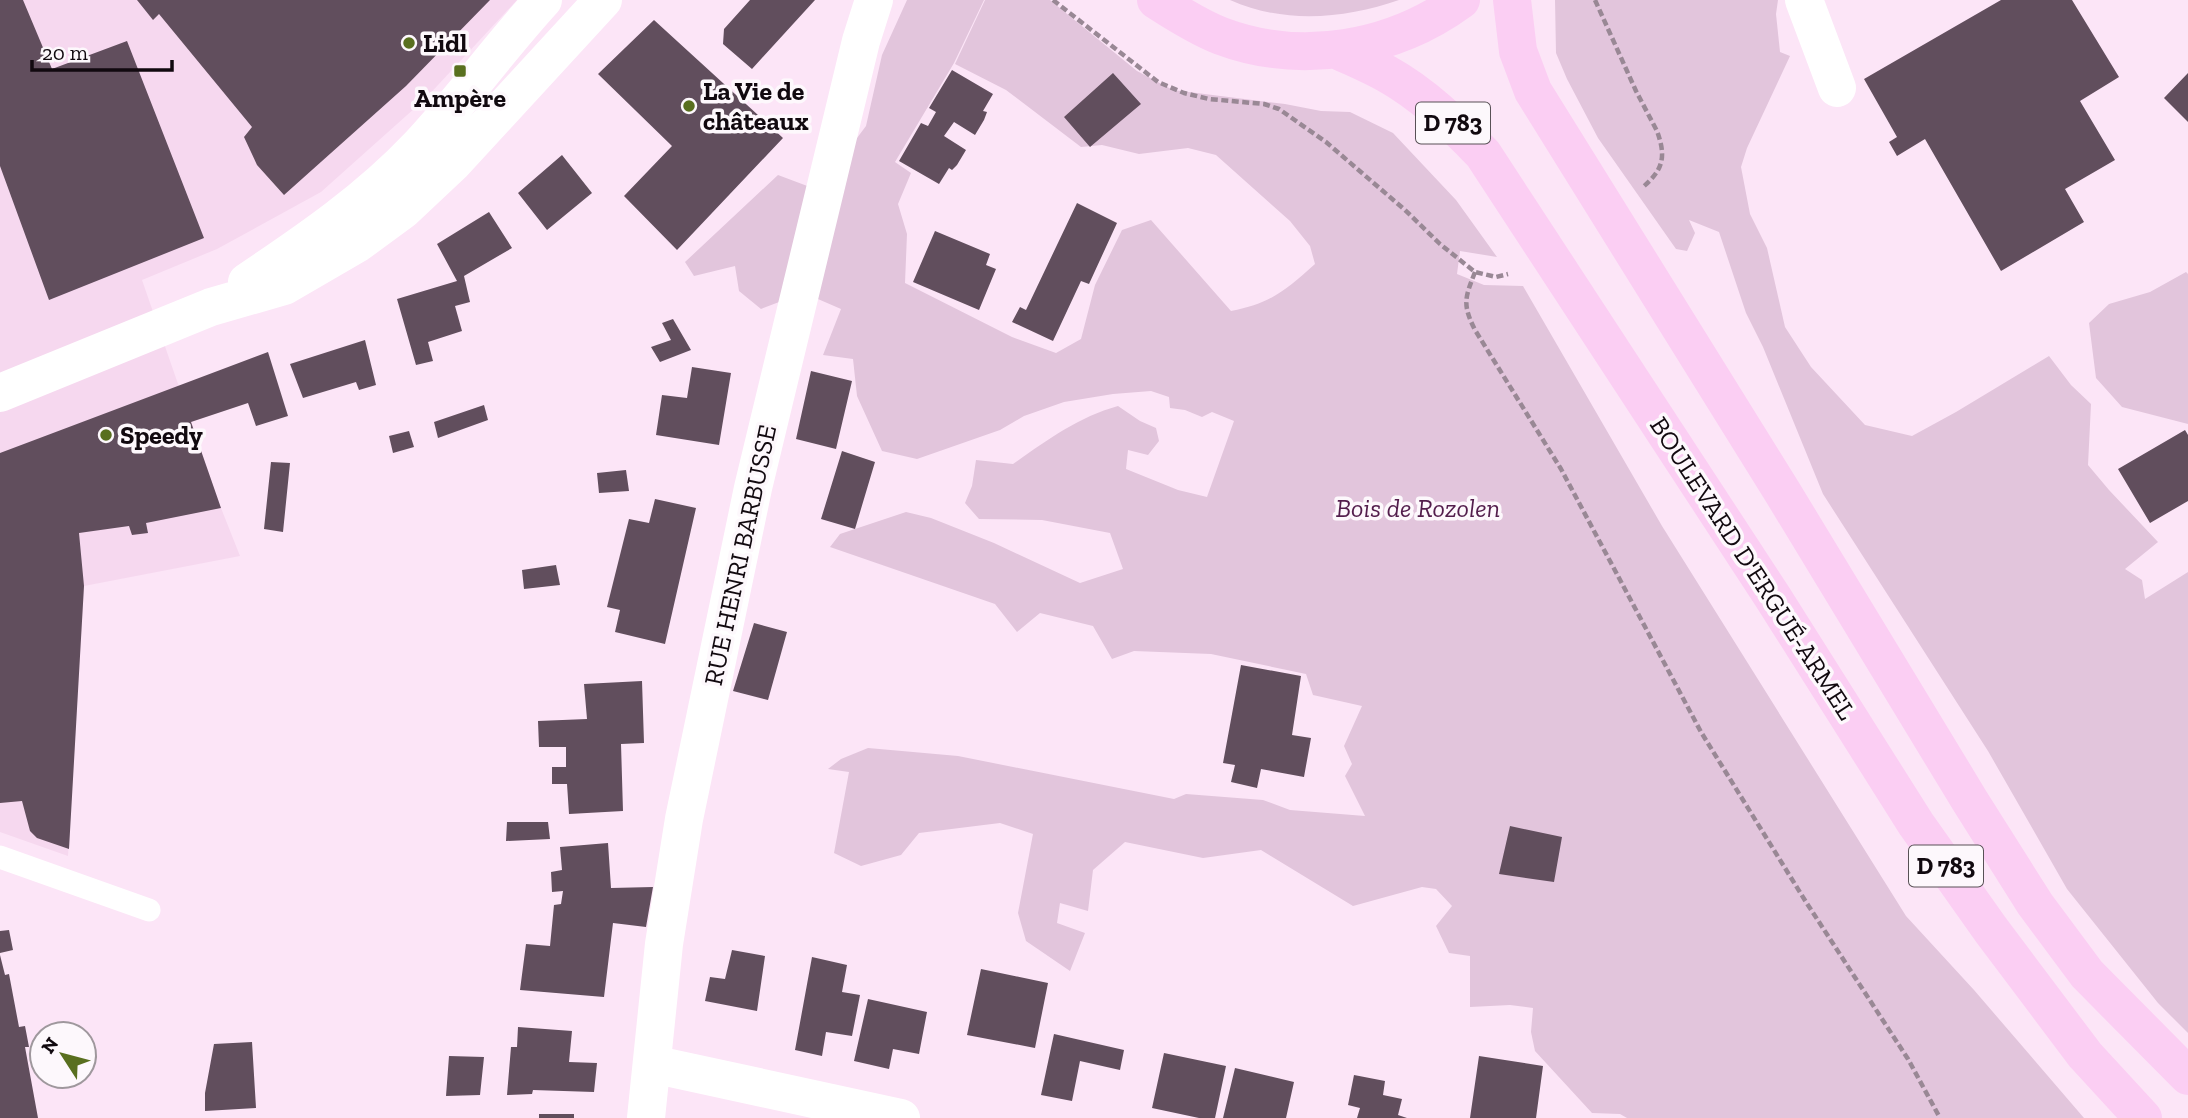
<svg xmlns="http://www.w3.org/2000/svg" width="2188" height="1118" font-family="'Zilla Slab',serif">
	<rect width="100%" height="100%" fill="#fce5f7"/>
	<!-- built -->
	<path fill="#f6d8ef" d="M0 0H517L425 99 321 192 217 249 142 280 221 508 240 556 84 586 68 856 0 832Z"/>
	<!-- green -->
	<path fill="#e2c5dc" d="M907 0H984L954 63 895 162 911 173 898 204 907 234 905 283 1012 337 1056 353 1081 339 1095 285 1122 230 1151 220 1231 311C1270 304 1286 290 1315 264L1310 246 1290 221 1216 155 1188 148 1139 154 1102 145 1081 147 1006 90 955 64 985 0H1050L1137 71 1173 90 1285 104 1321 111 1350 112 1393 133 1456 200 1497 257 1460 251 1457 274 1484 285 1523 286 1662 526 1906 916 1974 990 2084 1118H1627L1620 1114 1592 1113 1535 1051 1531 1032 1533 1008 1510 1005 1470 1007V956L1449 953 1436 926 1452 906 1436 889 1422 887 1353 906 1261 850 1203 858 1125 842 1093 870 1088 911 1060 903 1057 923 1085 933 1070 971 1026 941 1018 913 1033 834 1000 823 919 833 901 855 861 866 834 853 849 772 828 769 841 759 868 748 958 756 1174 799 1186 794 1263 800 1290 810 1365 816 1345 776 1352 764 1344 746 1362 706 1313 695 1306 674 1211 654 1134 651 1112 659 1093 626 1040 613 1017 632 995 604 830 547 840 534 906 512 931 518 994 543 1080 583 1123 569 1110 533 1042 520 979 519 965 503 972 486 976 460 1013 464C1046 441 1078 417 1118 406L1140 421 1156 428 1159 441 1148 455 1128 450 1126 469 1178 490 1207 497 1234 421 1212 412 1202 417 1185 410 1170 408 1169 397 1151 391 1113 394 1064 402 1024 416 1000 430 917 459 882 451 857 396 853 359 823 355 841 309 811 296 787 299 761 309 739 291 735 266 694 276 685 262 778 175 818 190 866 126 882 55Z
		M1230 0H1399C1345 19 1283 24 1230 0Z
		M1555 0H1778L1776 14 1780 52 1790 56 1747 148 1741 167 1750 214 1767 248 1785 327 1811 367 1865 425 1912 436 1956 412 2049 356 2071 385 2091 404 2088 465 2109 490 2158 542 2125 569 2142 580 2145 599 2188 572V1033L2158 1003 2067 889 1988 751 1823 494 1763 347 1746 313 1719 232 1689 220 1695 233 1687 251 1676 249 1598 138 1567 79 1556 53Z
		M2186 272 2188 274V424L2122 407 2096 378 2089 323 2109 304 2150 292Z"/>
	<!-- building -->
	<path fill="#614e5d" d="M0 0H23L52 69 127 41 204 238 49 300 0 166Z
		M137 0H490L406 86 284 195 257 165 244 137 252 127 159 14 153 20Z
		M750 0H815L752 69 723 44 724 29Z
		M2001 0H2072L2119 77 2080 101 2115 160 2065 189 2084 222 2001 271 1925 139 1897 156 1889 142 1897 137 1864 79Z
		M654 20 783 138 677 250 624 196 672 146 598 74Z
		M952 70 993 94 983 111 987 112 984 120 975 135 954 122 944 136 966 150 957 165 952 170 949 168 939 184 899 161 921 123 928 126 936 112 929 108Z
		M1113 73 1141 104 1090 147 1064 117Z
		M2188 73V122L2164 98Z
		M562 155 592 193 547 230 518 193Z
		M1077 203 1117 223 1089 284 1081 281 1053 341 1012 322 1020 307 1026 310Z
		M489 212 512 248 464 276 470 302 455 306 462 331 428 342 433 361 416 365 397 299 457 281 437 244Z
		M935 231 990 254 986 265 996 269 979 310 913 282Z
		M673 319 691 350 660 362 651 347 671 340 662 323Z
		M365 340 376 385 359 390 356 382 303 398 290 364Z
		M268 352 288 416 256 426 248 403 191 422 221 508 146 523 148 533 132 535 129 526 79 533 84 586 69 849 37 838 30 831 22 801 0 803V453Z
		M692 367 731 373 719 445 656 435 662 395 687 398Z
		M811 371 852 381 836 449 796 439Z
		M484 405 488 420 438 438 434 422Z
		M2185 430 2188 435V501L2150 523 2118 469Z
		M409 431 414 447 393 453 389 436Z
		M842 451 875 462 855 529 821 519Z
		M271 462 290 463 283 532 264 529Z
		M626 470 629 491 599 493 597 473Z
		M655 499 696 508 665 644 615 632 620 610 607 607 629 519 649 523Z
		M556 565 560 585 524 589 522 570Z
		M754 623 787 632 768 700 733 691Z
		M1241 665 1301 676 1292 735 1311 738 1304 777 1261 769 1257 788 1231 782 1235 765 1223 763Z
		M642 681 644 743 621 744 623 811 569 814 567 784H552V767H566V747H539L538 721 587 719 584 684Z
		M507 822H548L550 839 506 841Z
		M1510 826 1562 837 1554 882 1499 874Z
		M608 843 611 888 653 887 646 927 613 923 604 997 520 990 526 944 550 946 554 905 561 904 563 891 552 892 551 872 562 870 560 847Z
		M9 930 13 950 0 953V931Z
		M732 950 765 956 757 1011 705 1001 710 977 725 979Z
		M0 955 5 975 9 974 19 1027 25 1026 29 1047H25L38 1118H0Z
		M812 957 847 965 842 992 860 995 852 1036 826 1032 822 1056 795 1050Z
		M981 969 1048 983 1035 1048 967 1035Z
		M868 999 927 1012 919 1054 893 1049 889 1069 854 1061Z
		M518 1027 572 1031 569 1062 597 1063 594 1092 533 1090 532 1094 507 1095 511 1047H517Z
		M1054 1034 1124 1050 1120 1070 1080 1061 1072 1101 1041 1095Z
		M252 1042 256 1108 205 1111V1093L214 1044Z
		M1164 1053 1226 1066 1215 1118H1199L1152 1108Z
		M449 1056 484 1057 480 1095 446 1096Z
		M1479 1056 1543 1066 1536 1118H1470Z
		M1235 1068 1294 1082 1286 1118H1223Z
		M1354 1075 1385 1081 1383 1095 1402 1099 1398 1115 1407 1118H1357L1360 1108 1348 1105Z
		M539 1114H574V1118H539Z"/>
	<g fill="none" stroke-linecap="round" stroke-linejoin="round">
		<!-- path -->
		<path stroke="#998895" stroke-width="4.5" stroke-dasharray="7 3.5" stroke-linecap="butt" d="M1053 0 1158 82 1184 93 1209 99 1264 104 1279 109 1326 142 1405 210 1440 244 1475 272 1496 277 1508 274
			M1595 0 1636 91 1657 131C1666 156 1664 169 1643 187
			M1475 272C1465 298 1462 304 1475 330L1561 469 1701 732 1806 902 1908 1059 1940 1118"/>
		<!-- lane -->
		<path stroke="#fff" stroke-width="23" d="M0 857 149 910"/>
		<!-- street -->
		<path stroke="#fff" stroke-width="38" d="M1804 0 1837 88
			M652 1064 901 1118
			M646 1118 664 944 684 819 753 488 861 41 874 0"/>
		<!-- secondary -->
		<path stroke="#fff" stroke-width="38" d="M247 282C308 241 368 200 419 146 462 100 500 47 543 0
			M0 393 211 307 284 286 358 243 403 210 453 163 603 0"/>
		<!-- primary -->
		<path stroke="#fbcef3" stroke-width="38" d="M1156 0C1176 13 1198 27 1221 36 1301 66 1393 50 1461 0
			M1512 0 1518 51 1533 91 1783 493 1970 801 2035 904 2087 974 2188 1076
			M1337 50C1354 58 1371 65 1387 74 1423 94 1454 124 1483 154L1772 596 1916 824 1991 930 2085 1055 2143 1118"/>
	</g>
	<!-- markers -->
	<g fill="#596f1f" stroke="#fdf8fc" stroke-width="2.5">
		<circle cx="409" cy="43" r="7"/>
		<rect x="453" y="64" width="14" height="14" rx="3.5"/>
		<circle cx="689" cy="106" r="7"/>
		<circle cx="106" cy="435" r="7"/>
	</g>
	<g text-anchor="middle" stroke-width="7" stroke-linejoin="round" paint-order="stroke">
		<!-- shield labels -->
		<g fill="#fdf8fc" stroke="#585156" stroke-width="2">
			<rect x="1416" y="102.5" width="74" height="41" rx="5"/>
			<rect x="1909" y="845.5" width="74" height="41" rx="5"/>
		</g>
		<g font-size="24" font-weight="bold" fill="#11090f">
			<text x="1453" y="131">D 783</text>
			<text x="1946" y="874">D 783</text>
		</g>
		<!-- poi labels -->
		<g font-size="26" font-weight="bold" fill="#11090f" stroke="#fdf8fc" text-anchor="start">
			<text x="423" y="52">Lidl</text>
			<text x="703" y="100">La Vie de<tspan x="703" dy="30">châteaux</tspan></text>
			<text x="460" y="107" text-anchor="middle">Ampère</text>
			<text x="120" y="444">Speedy</text>
		</g>
		<!-- park labels -->
		<g font-size="26" font-style="italic" fill="#531d4c" stroke="#fdf8fc">
			<text x="1418" y="517">Bois de Rozolen</text>
		</g>
		<!-- street labels -->
		<g font-size="26" fill="#11090f" stroke="#fdf8fc">
			<text transform="translate(740 555) rotate(-78)" y="9">RUE HENRI BARBUSSE</text>
			<text transform="translate(1753 568) rotate(57)" y="9">BOULEVARD D'ERGUÉ-ARMEL</text>
		</g>
	</g>
	<!-- north arrow -->
	<g transform="translate(63 1055) rotate(306)"><circle r="33" fill="#fdf8fc" stroke="#9f989d" stroke-width="2"/>
	<path d="M0-5L12 26L0 18L-12 26Z" fill="#596f1f"/>
	<text y="-10" font-size="19" font-weight="bold" text-anchor="middle" fill="#11090f">N</text>
	</g>
	<!-- scale -->
	<path d="M32 60v10h140v-10" fill="none" stroke="#11090f" stroke-width="3.5"/>
	<text x="42" y="60" font-size="21" fill="#11090f" stroke="#fdf8fc" stroke-width="5" paint-order="stroke">20 m</text>
</svg>
